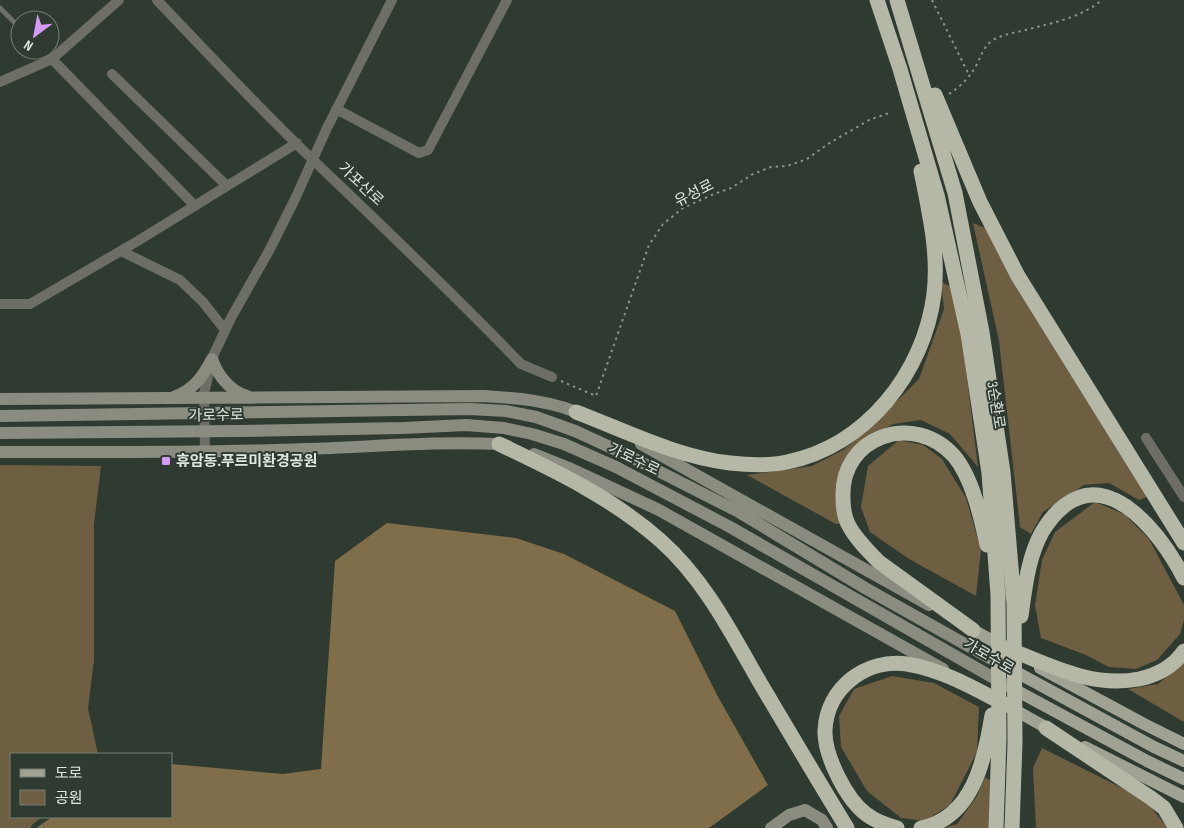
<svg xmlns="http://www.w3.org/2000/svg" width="1184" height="828" font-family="'Sofia Sans Condensed','Noto Sans KR',sans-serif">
	<rect width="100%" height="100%" fill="#2f3b30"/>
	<!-- green -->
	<path fill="#6e5e42" d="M973 223 985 228 1147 497 1139 500 1109 483 1084 485 1043 512 1031 534 1020 527 999 341Z
		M941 282 950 286 962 338 978 467 950 434 921 420 893 424 867 438 844 464 843 523 836 524 747 475 812 466 843 450 870 428 919 379 944 309Z
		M899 440 923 445 942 459 966 498 981 550 976 596 909 559 870 532 861 507 868 466Z
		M0 465 101 466 94 524V660L88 708 98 754H11V817H43L33 824 30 828H0Z
		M1095 502 1124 514 1149 539 1184 605V620L1180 634 1157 660 1136 669 1109 667 1086 655 1041 638 1035 605 1042 560 1055 532Z
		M1184 662V722L1128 689 1158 684Z
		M892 676 934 683 979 707 977 752 950 805 925 821 901 818 867 791 841 747 839 716 854 689Z
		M1042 748 1144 799 1168 828H1036L1033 768Z
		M985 777 991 781 989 828H943L957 824 977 796Z"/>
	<!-- forest -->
	<path fill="#806d49" d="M387 523 516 538 564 554 675 611 717 695 768 785 709 828H36L52 817H171V764L283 774 321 769 335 561Z"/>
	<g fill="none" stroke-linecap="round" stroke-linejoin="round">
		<!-- path -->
		<path stroke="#89938a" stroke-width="2" stroke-dasharray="2.5 4" stroke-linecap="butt" d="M932 0 969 75
			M949 94C961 86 969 78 976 66 981 56 983 47 993 40 1002 35 1012 33 1022 31 1050 23 1079 19 1102 0
			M561 381 596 396 649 245 663 224 683 208 714 194 731 188 753 174 771 167 787 166 807 159 828 144 869 120 892 112"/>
		<!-- lane -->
		<path stroke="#6d6e66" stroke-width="5" d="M0 8 20 28
			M43 50 52 59"/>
		<!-- street -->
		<path stroke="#6d6e66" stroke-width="10" d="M119 0 52 59 195 206
			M157 0C208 54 259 108 313 160 383 227 454 294 521 364L552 377
			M112 74 227 186
			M0 82 52 59
			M336 109 419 153 428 150 507 0
			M121 251 180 280 203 302 225 330
			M0 304H30L136 242 297 143
			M1146 438 1184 497
			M205 451 204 393 213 356 231 318 270 249 295 199 327 128 392 0"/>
		<!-- secondary -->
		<path stroke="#8a8c80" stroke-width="12" d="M212 359C218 376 230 391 247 396
			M174 397C193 390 203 377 212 359
			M0 399 484 396C517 398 555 401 585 416
			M0 416 469 409 506 411 536 417 575 431 625 454 739 512 865 588 1004 666
			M0 433 238 431 403 428 466 425 504 428 532 434 564 444 616 467 730 527 1006 685
			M641 444 929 605
			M0 452C102 452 204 453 306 449 371 447 435 441 499 444L508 446
			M534 454 569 468 659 510 943 669
			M771 828 789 815 805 810 822 820 827 828"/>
		<!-- primary -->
		<path stroke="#a0a394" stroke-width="12" d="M973 630 1006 648
			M1009 668 1154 747 1184 761
			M1040 668 1146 725 1184 744
			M1010 687 1147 761 1184 779
			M1008 706 1054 732
			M1085 747 1184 797"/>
		<!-- highway -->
		<path stroke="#b5b8a6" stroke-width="15" d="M877 0 900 69 937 195 968 334 989 473 998 595 999 739 996 828
			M897 0 955 193 982 332 1003 472 1014 603 1015 743 1012 828
			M935 95 980 202 1018 276 1184 543
			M576 412C626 431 677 457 730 463 748 465 769 466 787 462 866 446 924 373 934 294 939 253 929 211 921 171
			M499 444C556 471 614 499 661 541 704 579 731 632 759 681 788 730 817 779 847 828
			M1021 616C1025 588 1028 557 1042 532 1048 522 1055 513 1064 506 1113 467 1164 540 1184 578
			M973 630 879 562C868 551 855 538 848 524 844 516 843 506 843 498 840 436 914 411 954 456 972 477 981 517 987 545
			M1006 648C1050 665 1091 688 1139 679 1158 675 1173 667 1184 651
			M1046 728 1151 798 1164 808 1176 828
			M897 828C886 825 875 821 866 814 846 799 824 755 825 730 827 688 866 658 907 664 943 670 974 688 1006 705
			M921 828C973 818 985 759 992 715"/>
	</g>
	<!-- markers -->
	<rect fill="#d69bfa" stroke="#2f3b30" stroke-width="2" x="161" y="456" width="10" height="10" rx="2.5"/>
	<g text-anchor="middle" stroke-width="4" stroke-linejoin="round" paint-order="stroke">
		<!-- street labels -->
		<g font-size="15" fill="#dfe6df" stroke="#2f3b30">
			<text transform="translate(361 184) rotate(43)" y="5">가포산로</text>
			<text transform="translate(694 193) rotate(-27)" y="5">유성로</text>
			<text transform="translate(996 405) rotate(81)" y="5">3순환로</text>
			<text transform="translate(216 415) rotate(-1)" y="5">가로수로</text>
			<text transform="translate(634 459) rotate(26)" y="5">가로수로</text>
			<text transform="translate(989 656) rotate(30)" y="5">가로수로</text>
		</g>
		<!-- poi labels -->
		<g font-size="15" font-weight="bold" fill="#dfe6df" stroke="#2f3b30" text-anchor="start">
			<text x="176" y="466">휴암동.푸르미환경공원</text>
		</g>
	</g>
	<!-- legend -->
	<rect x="10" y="753" width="162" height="65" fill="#2f3b30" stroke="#757f76"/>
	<rect x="20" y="769" width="25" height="8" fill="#a0a394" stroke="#757f76"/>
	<text x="55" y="778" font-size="15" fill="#dfe6df">도로</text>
	<rect x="20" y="790" width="25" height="15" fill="#6e5e42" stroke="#757f76"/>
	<text x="55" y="803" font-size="15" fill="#dfe6df">공원</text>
	<!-- north arrow -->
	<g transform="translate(35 35) rotate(212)"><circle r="24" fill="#2f3b30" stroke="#757f76"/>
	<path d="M0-4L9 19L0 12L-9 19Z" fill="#d69bfa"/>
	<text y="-8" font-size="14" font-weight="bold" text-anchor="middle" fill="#dfe6df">N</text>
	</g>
</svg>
